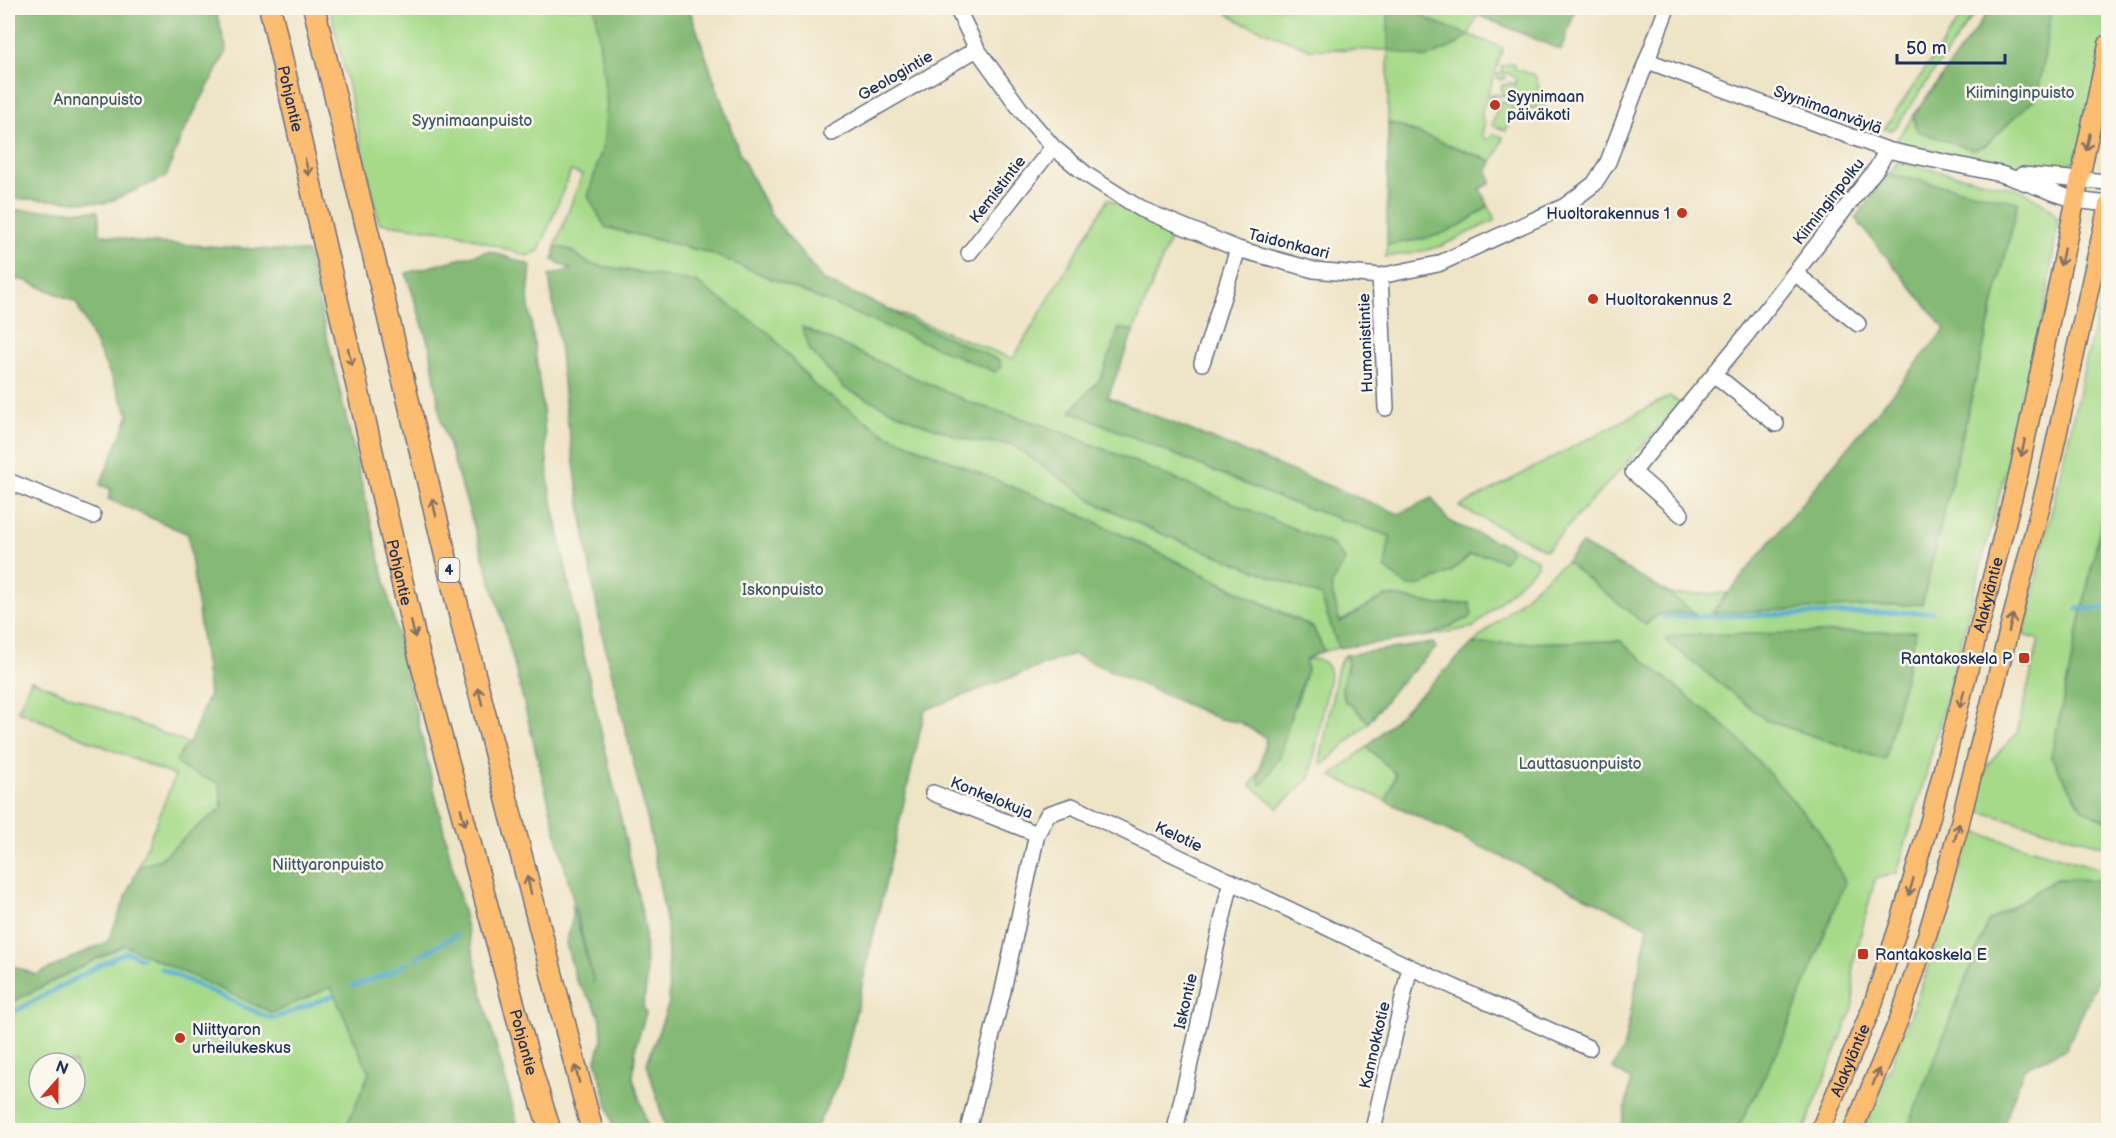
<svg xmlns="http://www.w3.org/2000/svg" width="2116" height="1138" font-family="'Balsamiq Sans',sans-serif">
	<rect width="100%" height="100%" fill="#fbf7ec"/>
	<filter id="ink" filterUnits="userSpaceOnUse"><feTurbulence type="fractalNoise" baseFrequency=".0167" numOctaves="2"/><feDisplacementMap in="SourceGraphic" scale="12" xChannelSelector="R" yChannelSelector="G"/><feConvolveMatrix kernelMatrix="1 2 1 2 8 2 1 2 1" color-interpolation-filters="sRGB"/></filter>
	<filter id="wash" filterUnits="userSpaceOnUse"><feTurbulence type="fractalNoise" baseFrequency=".008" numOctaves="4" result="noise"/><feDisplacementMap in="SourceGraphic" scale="24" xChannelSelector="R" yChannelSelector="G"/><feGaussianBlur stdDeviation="1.35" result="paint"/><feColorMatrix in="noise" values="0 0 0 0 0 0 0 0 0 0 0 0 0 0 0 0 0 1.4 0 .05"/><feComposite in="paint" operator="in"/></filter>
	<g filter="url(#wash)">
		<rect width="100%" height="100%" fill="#eee4c6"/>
		<!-- green -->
		<path fill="#a6da89" stroke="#608474" stroke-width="1.5" fill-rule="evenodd" d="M330 8H689L739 152 770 214 823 280 605 227 710 253 834 304 901 317 893 311 1013 359 1108 199 1174 229 1134 330 1119 329 1101 378 1071 411 1281 499 1390 536 1452 571 1470 555 1511 553 1506 545 1537 559V566L1474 627 1428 636 1469 618V603L1438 605 1400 597 1385 596 1340 622 1331 587 1345 560 1333 545 1046 426 971 403 844 388 915 421 971 441 1011 444 1097 503 1152 530 1321 596 1338 648 1324 651 1313 627 1085 517 885 434 815 386 769 333 656 275 590 264 568 249 555 247 582 175 571 171 539 251 527 256 457 233 379 223Z
			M1220 8H1480L1469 35 1503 48 1488 95H1503L1501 86 1510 83 1515 84 1516 79 1510 74 1504 73 1505 79 1499 80 1497 74 1502 72 1501 67 1511 63 1514 64 1515 69 1535 75 1545 106 1528 109C1523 105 1518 101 1512 98 1490 89 1476 104 1485 125L1482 129 1485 131 1481 135 1488 140 1493 134 1503 137 1498 152 1492 161 1388 122V50L1310 49 1239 21Z
			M1967 8H1978L1896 127 1891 130 1884 129Z
			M1991 8H2108L2084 147C2080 154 2077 160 2069 164 2040 177 1938 152 1903 145L1897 141 1899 136Z
			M1500 101 1514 106 1506 131 1492 125Z
			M1898 162 2022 190 2051 209 2058 219 2046 303 2006 470 1926 774 1897 873 1875 879 1853 964 1854 1005 1804 1130H1737L1782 1042 1621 641 1472 644 1548 576 1566 562 1646 625C1659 609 1675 613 1694 613L1661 589 1673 595 1727 593 1713 612 1922 604 2018 202 1889 174ZM1915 631 1885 760 1766 720Z
			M1488 205 1495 220 1441 246 1423 251 1386 257 1387 245C1420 239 1445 238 1473 217 1479 213 1484 210 1488 205Z
			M2108 266V490L2051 757 2083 810 2108 821V847L1974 810 1987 765 2017 733 2039 640 2023 635Z
			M1670 396 1681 404 1546 550 1459 507Z
			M1346 655 1348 663 1342 688C1350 700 1357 714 1369 722L1323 765 1320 761 1338 667 1343 657Z
			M1306 659C1319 659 1328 660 1330 675L1310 778 1278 808 1251 785 1260 769 1258 779C1273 750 1309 691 1306 659Z
			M31 680 189 744 183 749 184 769 220 784 222 809 192 831 162 858 138 868 175 776 18 711Z
			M1367 747 1396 774 1386 801 1331 776Z
			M1970 831 2108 871V880L2056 879 1988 922 1907 1130H1863C1906 1033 1944 934 1970 831Z
			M124 945 273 1013 331 986 369 1073 345 1130H8V1004ZM39 1063H75V1099H39Z"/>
		<!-- forest -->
		<path fill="#84ba75" stroke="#50746a" stroke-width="1.5" d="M8 8H215L227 51 181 137 166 177 106 203 8 198Z
			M595 8H689L739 152 770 214 823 280 893 311 901 317 999 360 1001 367 995 372 710 253 605 227 588 196 603 145 607 104Z
			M1388 8H1415L1429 20 1469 35 1456 45 1426 58 1388 50Z
			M1479 8H1576L1561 50 1478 15Z
			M1991 8H2052L2040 83 2034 99 1986 145 1973 150 1917 131 1913 116Z
			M1388 122 1492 161 1488 171 1491 183 1480 189 1488 205C1484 210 1479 213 1473 217 1445 238 1420 239 1387 245Z
			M1889 174 2018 202 1922 604 1712 613 1945 329 1855 218Z
			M8 210 98 211 100 234 140 242 307 252 486 1009 519 1130H345L369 1073 331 987 273 1013 124 945 8 1004V964L36 975 108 941 138 868 162 858 192 831 222 808 220 784 184 769 176 761 183 749 189 744 209 694 188 534 108 499 111 489 100 485 129 415 76 302 24 280 8 279Z
			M555 247 568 249 590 264 696 282 769 333 815 386 885 434 1085 517 1313 628 1324 651 1306 659 1307 670 1292 711 1281 754 1266 780 1261 785 1258 779 1266 738 1239 722 1219 719 1073 654 925 710 841 1077 815 1130H666L647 1063 669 1003 667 926 648 822 602 634 588 556 566 411 559 343 549 276 571 269 553 260Z
			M489 251 531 265 528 298 543 411 549 486 580 638 645 926 646 987 643 1006 646 1013 636 1045 633 1078 649 1130H614L596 1060 602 1039 601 1020 593 1003 576 981 566 943 572 921V904L594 983 504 624 441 420 430 348 406 273Z
			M802 327 971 403 1046 426 1116 454 1333 545 1345 560 1331 587 1340 622 1385 596 1400 597 1438 605 1469 603 1472 614 1469 618 1428 636 1338 648 1321 596 1152 530 1097 503 1011 444 971 441 915 421 844 388 810 350Z
			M1119 329 1134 330 1108 397 1399 514 1432 498 1446 518 1454 524 1506 545 1511 553 1504 561 1487 555H1470L1452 571 1423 585 1407 586 1385 568 1390 536 1281 499 1071 411 1101 378Z
			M2108 490V821L2083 810 2051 757Z
			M1582 544 1661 589 1695 613C1676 613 1658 608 1646 625L1566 562Z
			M1916 631 1885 760 1766 720 1665 640 1668 637 1684 635Z
			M1620 641 1734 734 1819 830 1845 882 1782 1042 1737 1130H1621L1631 1080 1612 1069 1623 1050 1648 927 1386 801 1396 774 1367 747 1472 644Z
			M1433 643 1436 648 1397 686 1369 722C1360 716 1356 706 1345 702L1342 688 1348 663 1346 655Z
			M2056 879 2108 880V958L2066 1049 2024 1068 2002 1130H1907L1988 922Z"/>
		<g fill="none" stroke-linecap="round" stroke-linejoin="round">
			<!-- stream -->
			<path stroke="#5aadd5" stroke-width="4.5" d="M2077 609 2108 608
				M1664 617 1932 612
				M416 958 456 935
				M160 968 267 1017 275 1018 332 996
				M353 986 390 973 408 963
				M8 1015 121 954 127 952 142 959"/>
		</g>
	</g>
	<g filter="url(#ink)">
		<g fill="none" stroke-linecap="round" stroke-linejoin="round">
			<!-- minor casing -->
			<g stroke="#656e82" stroke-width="18">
				<path id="minor" d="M957 8 977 49 1021 110 1053 147 1087 175 1141 209 1238 249 1314 270 1380 276 1438 264 1565 206 1594 184 1608 162 1667 8
					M1648 61 1887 150 2001 174 2075 200 2108 204
					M832 133 977 49
					M2022 175 2108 182
					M969 253 1053 147
					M1795 273 1858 324
					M1380 276 1386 408
					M1202 363 1238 249
					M1714 374 1776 424
					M8 481 93 516
					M1681 514 1633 472 1747 334 1877 168 1887 150
					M933 793 1037 834
					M968 1130 1002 995 1037 834 1048 814 1072 806 1412 968 1589 1048
					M1175 1130 1231 881
					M1373 1130 1410 967"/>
			</g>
			<!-- major casing -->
			<g stroke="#656e82" stroke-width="21">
				<g id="major">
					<path id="s1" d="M1820 1130 1872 1007 1900 922 1930 820 2018 476 2108 44"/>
					<path d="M1853 1130 1900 1017 1928 932 1958 830 2046 485 2108 205"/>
				</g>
			</g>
			<!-- highway casing -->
			<g stroke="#656e82" stroke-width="24">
				<g id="highway">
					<path id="s2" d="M270 8 418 651 534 1079 550 1130"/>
					<path d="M314 8 466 641 592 1130"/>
				</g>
			</g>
			<!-- minor -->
			<use href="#minor" stroke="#fff" stroke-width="15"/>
			<!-- major -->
			<use href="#major" stroke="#fcbd6f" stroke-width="18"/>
			<!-- highway -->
			<use href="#highway" stroke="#fcbd6f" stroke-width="21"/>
		</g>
		<!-- one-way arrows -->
		<defs><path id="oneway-shaft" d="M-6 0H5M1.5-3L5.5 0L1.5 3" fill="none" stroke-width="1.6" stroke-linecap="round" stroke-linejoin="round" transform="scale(1.5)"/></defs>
		<g stroke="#806f66">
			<use href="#oneway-shaft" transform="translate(2088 142) rotate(102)"/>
			<use href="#oneway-shaft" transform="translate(307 167) rotate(77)"/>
			<use href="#oneway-shaft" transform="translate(2062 257) rotate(102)"/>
			<use href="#oneway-shaft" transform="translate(350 357) rotate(77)"/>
			<use href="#oneway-shaft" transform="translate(2023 448) rotate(102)"/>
			<use href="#oneway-shaft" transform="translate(434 507) rotate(-103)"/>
			<use href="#oneway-shaft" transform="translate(2011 623) rotate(-76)"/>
			<use href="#oneway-shaft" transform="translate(413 629) rotate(77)"/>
			<use href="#oneway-shaft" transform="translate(480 696) rotate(-104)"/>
			<use href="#oneway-shaft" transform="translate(1962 699) rotate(105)"/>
			<use href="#oneway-shaft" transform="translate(463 817) rotate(75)"/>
			<use href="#oneway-shaft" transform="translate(1957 832) rotate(-74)"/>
			<use href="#oneway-shaft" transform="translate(529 885) rotate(-104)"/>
			<use href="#oneway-shaft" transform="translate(1911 887) rotate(106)"/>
			<use href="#oneway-shaft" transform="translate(577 1074) rotate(-104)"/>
			<use href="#oneway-shaft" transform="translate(1876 1077) rotate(-68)"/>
		</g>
	</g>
	<!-- markers -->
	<g fill="#c8321e" stroke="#fbf7ec" stroke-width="2">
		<circle cx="1495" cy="105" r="6"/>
		<circle cx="1682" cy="213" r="6"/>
		<circle cx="1593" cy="299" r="6"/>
		<rect x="2018" y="652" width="12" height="12" rx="3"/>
		<rect x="1857" y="948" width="12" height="12" rx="3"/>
		<circle cx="180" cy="1038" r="6"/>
	</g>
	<g text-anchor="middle" stroke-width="5" stroke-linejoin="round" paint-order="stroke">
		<!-- shield labels -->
		<rect fill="#fbf7ec" stroke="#5e6b89" stroke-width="1.5" x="438.5" y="558" width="21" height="24" rx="4.5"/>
		<g font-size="15" font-weight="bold" fill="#1b2f5e">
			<text x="449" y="575">4</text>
		</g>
		<!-- street labels -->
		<g font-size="16" fill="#1b2f5e" stroke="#fbf7ec">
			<text transform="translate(895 75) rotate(-30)" y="6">Geologintie</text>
			<text dy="6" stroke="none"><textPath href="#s2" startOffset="93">Pohjantie</textPath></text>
			<text transform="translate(1828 109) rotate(20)" y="6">Syynimaanväylä</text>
			<text transform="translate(997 189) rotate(-52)" y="6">Kemistintie</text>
			<text transform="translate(1828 201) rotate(-52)" y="6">Kiiminginpolku</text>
			<text transform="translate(1289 243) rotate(14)" y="6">Taidonkaari</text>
			<text transform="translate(1365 343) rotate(-92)" y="6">Humanistintie</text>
			<text dy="6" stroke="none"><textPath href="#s2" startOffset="579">Pohjantie</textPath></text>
			<text dy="6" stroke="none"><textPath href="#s1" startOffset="562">Alakyläntie</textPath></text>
			<text transform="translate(992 797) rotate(22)" y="6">Konkelokuja</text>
			<text transform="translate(1179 836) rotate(25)" y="6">Kelotie</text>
			<text transform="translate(1185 1001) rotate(-77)" y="6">Iskontie</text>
			<text dy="6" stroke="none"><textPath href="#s2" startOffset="1065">Pohjantie</textPath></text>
			<text transform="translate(1374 1045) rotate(-77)" y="6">Kannokkotie</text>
			<text dy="6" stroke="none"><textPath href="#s1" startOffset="76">Alakyläntie</textPath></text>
		</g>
		<!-- park labels -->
		<g font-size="16" fill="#3e5a69" stroke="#fbf7ec">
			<text x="2020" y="98">Kiiminginpuisto</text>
			<text x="98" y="105">Annanpuisto</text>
			<text x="472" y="126">Syynimaanpuisto</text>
			<text x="783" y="595">Iskonpuisto</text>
			<text x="1580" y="769">Lauttasuonpuisto</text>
			<text x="328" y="870">Niittyaronpuisto</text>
		</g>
		<!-- poi labels -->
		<g font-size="16" fill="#1b2f5e" stroke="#fbf7ec" text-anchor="start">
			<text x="1507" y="102">Syynimaan<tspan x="1507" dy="18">päiväkoti</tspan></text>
			<text x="1670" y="219" text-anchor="end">Huoltorakennus 1</text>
			<text x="1605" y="305">Huoltorakennus 2</text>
			<text x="2012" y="664" text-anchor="end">Rantakoskela P</text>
			<text x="1875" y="960">Rantakoskela E</text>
			<text x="192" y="1035">Niittyaron<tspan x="192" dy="18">urheilukeskus</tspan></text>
		</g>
	</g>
	<!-- margin -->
	<rect width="2116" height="1138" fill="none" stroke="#fbf7ec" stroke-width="30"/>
	<!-- north arrow -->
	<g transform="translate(57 1081) rotate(21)"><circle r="28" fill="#fbf7ec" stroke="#a1a7b3" stroke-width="1.5"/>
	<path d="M0-4.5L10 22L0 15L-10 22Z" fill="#c8321e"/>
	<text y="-9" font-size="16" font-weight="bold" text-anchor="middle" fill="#1b2f5e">N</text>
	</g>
	<!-- scale -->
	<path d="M1897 54v9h108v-9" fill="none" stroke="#1b2f5e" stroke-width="3"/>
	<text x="1906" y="54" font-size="18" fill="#1b2f5e" stroke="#fbf7ec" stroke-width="4.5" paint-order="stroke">50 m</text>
</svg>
